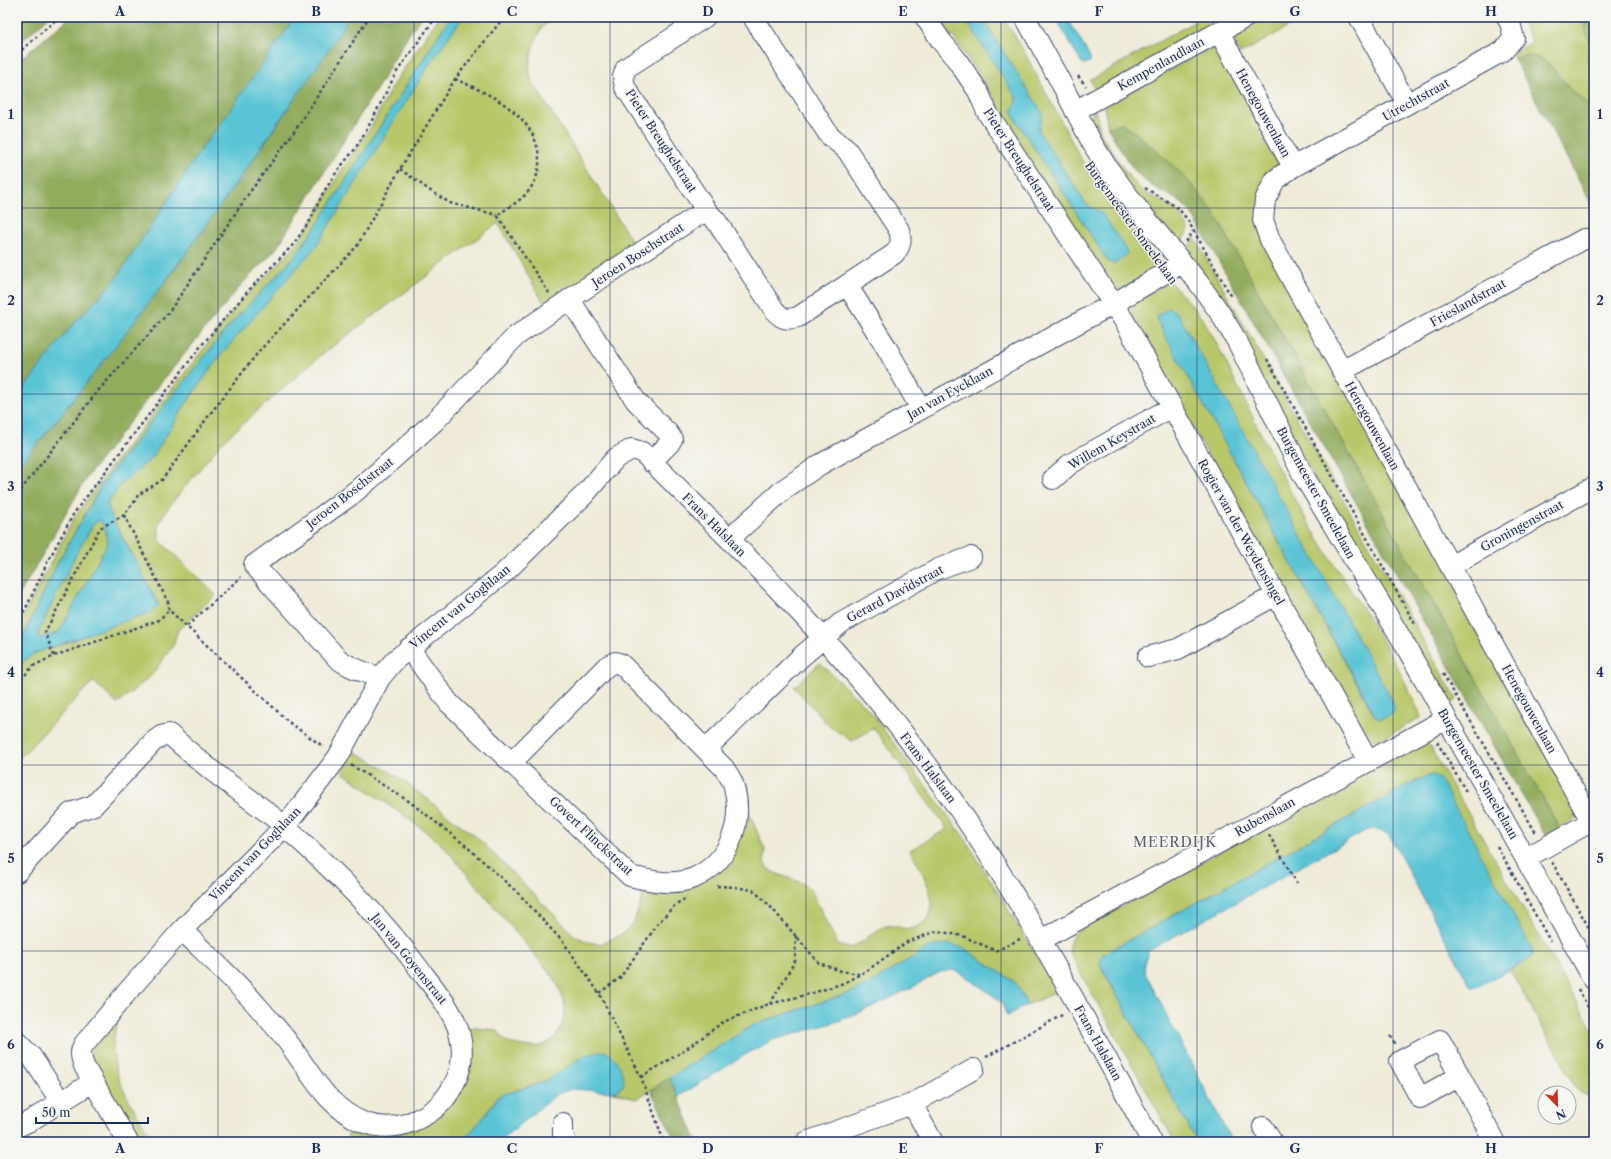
<svg xmlns="http://www.w3.org/2000/svg" width="1611" height="1159" font-family="'Libre Caslon Text',serif">
	<rect width="100%" height="100%" fill="#f6f6f2"/>
	<filter id="ink" filterUnits="userSpaceOnUse"><feTurbulence type="fractalNoise" baseFrequency=".025" numOctaves="2"/><feDisplacementMap in="SourceGraphic" scale="8" xChannelSelector="R" yChannelSelector="G"/><feConvolveMatrix kernelMatrix="1 2 1 2 8 2 1 2 1" color-interpolation-filters="sRGB"/></filter>
	<filter id="wash" filterUnits="userSpaceOnUse"><feTurbulence type="fractalNoise" baseFrequency=".012" numOctaves="4" result="noise"/><feDisplacementMap in="SourceGraphic" scale="16" xChannelSelector="R" yChannelSelector="G"/><feGaussianBlur stdDeviation="0.9" result="paint"/><feColorMatrix in="noise" values="0 0 0 0 0 0 0 0 0 0 0 0 0 0 0 0 0 1.4 0 .05"/><feComposite in="paint" operator="in"/></filter>
	<g filter="url(#wash)">
		<rect width="100%" height="100%" fill="#efebd8"/>
		<!-- green -->
		<path fill="#b8c769" stroke="#6a7b64" fill-rule="evenodd" d="M439 17H450L315 228 293 258 234 320 154 418 102 484 57 564 23 637 17 644V628L74 518 105 475 240 302 293 249 312 221 341 171 371 127 392 86Z
			M463 17H556L542 27 533 47 529 68 532 81 635 246 545 305 498 223 321 355 221 443 171 504 159 522V540L216 595 178 630 173 646 151 676 117 704 94 682 90 684 17 761V666L35 653 69 642 159 605 112 518 107 504 120 485 152 458 185 405 219 357 290 275 430 63Z
			M933 17C948 17 963 17 973 29L1016 97V101L1012 112 1014 117 1109 263 1112 261 1114 264 1099 211 1090 208 1086 204 1039 132C1038 124 1043 120 1042 112L981 17H1003L1021 46 1086 168 1106 197 1140 239 1159 269 1120 290 1107 283 992 108 998 104 953 36 948 40Z
			M1203 17H1229L1096 91 1090 80Z
			M1261 17H1306L1240 54C1238 50 1235 46 1234 42 1231 29 1253 22 1261 17Z
			M1519 17H1584L1583 22 1592 44 1594 45V111L1568 87 1559 74 1527 55 1514 59 1511 54 1532 42Z
			M1210 48H1214L1218 50 1280 161 1257 211 1576 811 1574 820 1560 829 1213 211 1122 123 1108 128 1104 106Z
			M1095 109 1101 135 1129 177 1145 193 1171 206 1179 213 1189 229 1179 247 1126 183 1090 122V117Z
			M1194 237 1457 700 1447 706 1185 254Z
			M1169 281 1189 302 1203 320 1216 342C1243 396 1268 452 1298 505 1338 576 1390 641 1421 717L1382 739 1373 740 1367 734 1363 736 1132 317 1131 311 1134 302ZM1158 321 1390 715 1380 719 1375 717Z
			M100 520 105 528 108 543 59 633 41 638 38 636V633L75 556 94 523Z
			M820 663 868 709 964 837 1058 991 1027 1005 1016 983 964 948 893 970 873 982 852 992 753 1025 636 1099 614 1092 624 1085 585 1055 547 1081 498 1096C491 1109 471 1133 460 1142H347L350 1123 361 1127 444 1108 464 1027 497 1030C500 1034 503 1039 507 1042 510 1044 516 1044 519 1045 546 1052 563 1037 565 1010 566 1000 558 987 554 978L444 847 424 830 342 772 354 751 397 776 480 840 574 935 588 942 601 944 622 934 634 922 646 886 676 887 744 831 747 808 765 850 764 862 767 868 775 873 802 883 811 890 838 945 850 948C854 946 859 944 863 941 871 935 877 929 886 926 895 924 904 931 913 928 951 917 921 870 910 850L947 829 874 728 852 741 830 727 794 687Z
			M1425 738 1594 1032V1092L1587 1096 1578 1091 1510 970 1530 959 1436 776 1431 775 1415 781 1102 955 1100 965 1197 1142H1175L1080 972C1072 955 1062 949 1076 932Z
			M122 1010C98 1064 128 1097 154 1142H140L138 1137 132 1135 125 1123 126 1117 114 1095 107 1093 90 1059 91 1050Z"/>
		<!-- forest -->
		<path fill="#92ac5d" stroke="#566e5e" d="M17 17H49L17 45Z
			M70 17H295L269 57 244 90 224 119 207 141 115 280 70 328 17 397V62Z
			M349 17H421L405 40 381 82 276 249 243 283 149 397 87 477 17 599V468L59 418 178 265 260 150Z
			M1584 17H1594V45C1587 39 1582 26 1584 17Z
			M1527 55C1553 59 1553 73 1569 88 1577 96 1588 102 1594 111V209L1514 59Z
			M1122 123C1156 148 1188 177 1213 211L1560 829 1546 837 1192 214C1176 194 1160 194 1143 179 1128 166 1118 144 1108 128Z
			M670 1077 697 1142H676L651 1091Z"/>
		<!-- water -->
		<path fill="#5ac4d5" stroke="#3a7a9a" fill-rule="evenodd" d="M295 17H349C327 54 301 89 276 125 196 244 109 358 17 468V397L70 328 115 280 207 141C220 125 232 108 243 91 261 66 279 42 295 17Z
			M450 17H463L430 63 317 245 219 357 185 405 152 458 120 485 107 504 112 518 159 605 151 612 35 653 17 666V644L23 637 57 564 102 484 154 418 234 320 293 258 315 228ZM100 520 105 528 108 543 59 632 41 638 38 636V633L75 556 94 523Z
			M951 17H981L1042 112C1043 120 1038 124 1039 132L1086 204C1092 209 1100 210 1105 217L1126 250 1127 253 1125 256 1114 264 1112 261 1109 263 1014 117 1012 112 1016 101V97L967 22 954 19Z
			M1055 17H1067L1090 57V62L1084 64 1081 62Z
			M1170 308 1178 314 1393 702C1397 715 1390 716 1379 719L1376 717 1157 321 1158 315Z
			M1431 775 1436 776 1441 781 1532 949 1533 955 1530 959 1476 987H1471L1389 835 1378 829 1367 830 1148 951 1144 964 1145 973 1232 1142H1197L1100 964 1102 955 1415 781Z
			M949 944 964 948 1016 983 1027 1005 1007 1016 1002 1004 995 997 965 976 953 970 940 972 913 987 863 1011 836 1022 773 1040 748 1053 678 1097 670 1077 753 1025 852 992 873 982 927 948 938 945Z
			M605 1051C618 1059 623 1070 624 1085L614 1092 572 1089 557 1094 498 1142H460C471 1133 491 1109 498 1096L544 1082 585 1055Z"/>
	</g>
	<g filter="url(#ink)">
		<g fill="none" stroke-linecap="round" stroke-linejoin="round">
			<!-- minor casing -->
			<g stroke="#3b4b70" stroke-width="22">
				<path id="minor" d="M705 17 626 68 623 77 625 87 706 210 717 222 775 311C783 320 787 320 798 317L894 254C901 246 902 241 899 230L847 150 829 135 753 17
					M925 17 942 42 957 60 978 91 987 112 1125 322 1368 761
					M1025 17 1060 81 1092 143 1107 167 1135 205 1198 282 1220 313 1237 341 1303 475 1401 638 1594 980
					M1359 17 1407 104
					M1507 17 1510 23 1514 38 1503 51 1293 167 1275 180 1265 200 1263 220 1270 240 1591 821
					M1219 32 1293 167
					M1075 111 1246 17
					M847 285 885 345 921 409
					M570 300 636 401 668 433 672 439 669 444 651 462
					M1342 371 1584 239H1594
					M1053 479 1070 464 1172 407
					M729 539 784 489 821 464 1113 304 1182 263
					M1450 566 1594 487
					M409 648 449 703 630 876C650 881 674 886 694 878 729 862 744 823 734 787 733 781 728 774 724 768L621 664 615 662 607 666 512 762
					M1148 657 1178 649 1276 595
					M380 678C365 672 349 668 337 658L254 565 351 495 376 474 435 421 516 336 583 290 706 210
					M706 749 802 656 841 623 938 569 971 557
					M1526 858 1594 820
					M17 872 71 813 94 805 153 742 161 736 169 734C187 750 205 766 224 780 245 796 266 810 285 827 333 869 379 915 417 966 430 983 445 1000 454 1019 464 1039 465 1064 454 1084 444 1104 431 1114 411 1122 396 1128 380 1128 365 1123 328 1109 312 1075 290 1045 281 1032 270 1021 260 1009 236 981 208 956 182 930
					M1041 940 1446 719
					M1440 1040 1460 1076 1420 1098 1400 1061Z
					M17 1042 31 1056 61 1102
					M1460 1076 1494 1141 1492 1142
					M912 1104 933 1142
					M563 1123V1136L566 1142
					M17 1127 30 1121 93 1082
					M1263 1127 1272 1142
					M128 1142 84 1066C81 1057 79 1052 84 1044L128 991 182 930 274 837 294 815 338 757 380 678 395 660 504 573 584 495 616 458 632 449 642 452C741 550 840 647 923 759 1013 879 1080 1011 1152 1142
					M806 1142 912 1104 974 1069"/>
			</g>
			<!-- path -->
			<path stroke="#3b4b70" stroke-width="2.5" stroke-dasharray="3 3" stroke-linecap="butt" d="M17 54 59 17
				M1078 76 1086 86
				M455 79C490 94 537 115 539 159 540 172 534 186 525 195 517 203 506 209 497 215L549 293
				M400 169 432 192 450 203 497 215
				M1145 188 1178 208 1187 219 1231 296
				M1186 242 1193 231
				M1267 359 1416 626
				M17 495 97 392 169 312 247 196 296 129 369 17
				M124 515 168 602 169 610 291 724 324 747
				M17 623 27 606 48 561 74 513 201 346 248 291 292 246 310 221 323 193 338 170 355 149 371 122 396 73 436 17
				M187 626 241 577
				M54 656 45 632 100 528 124 515 135 501 138 495 162 480 210 414 260 350 357 246 400 169 455 79 504 17
				M1443 674 1536 833
				M17 684 33 666 54 656 159 620 169 610
				M1437 742 1467 793
				M351 765 410 802 465 845 519 894 564 943 599 993 641 1077 664 1142
				M1269 835 1297 883
				M1497 846 1550 941
				M1552 862 1594 937
				M717 886 735 887 753 890 769 905 819 963 841 971 859 974
				M1578 989 1594 1018
				M599 993 620 978 659 922 676 904 685 899
				M770 1004 795 961 796 936
				M1390 1036 1396 1045
				M986 1057 1064 1014
				M641 1077 685 1050 723 1022 766 1005 813 993 844 983 868 970 907 942 937 931 963 936 996 951 1022 938"/>
			<!-- minor -->
			<use href="#minor" stroke="#fff" stroke-width="20"/>
		</g>
	</g>
	<!-- grid -->
	<path fill="none" stroke="#1b2f5e" stroke-width="1" stroke-opacity="0.55" d="M218 17V1142M414 17V1142M610 17V1142M806 17V1142M1001 17V1142M1197 17V1142M1393 17V1142M17 208H1594M17 394H1594M17 580H1594M17 765H1594M17 951H1594"/>
	<g text-anchor="middle" stroke-width="3" stroke-linejoin="round" paint-order="stroke">
		<!-- street labels -->
		<g font-size="12" fill="#1b2f5e" stroke="#f6f6f2">
			<text transform="translate(1161 64) rotate(-29)" y="4">Kempenlandlaan</text>
			<text transform="translate(1416 100) rotate(-29)" y="4">Utrechtstraat</text>
			<text transform="translate(1263 113) rotate(61)" y="4">Henegouwenlaan</text>
			<text transform="translate(661 141) rotate(57)" y="4">Pieter Breughelstraat</text>
			<text transform="translate(1019 160) rotate(57)" y="4">Pieter Breughelstraat</text>
			<text transform="translate(1131 223) rotate(54)" y="4">Burgemeester Smeelelaan</text>
			<text transform="translate(638 255) rotate(-33)" y="4">Jeroen Boschstraat</text>
			<text transform="translate(1468 303) rotate(-29)" y="4">Frieslandstraat</text>
			<text transform="translate(950 393) rotate(-29)" y="4">Jan van Eycklaan</text>
			<text transform="translate(1372 426) rotate(61)" y="4">Henegouwenlaan</text>
			<text transform="translate(1112 442) rotate(-30)" y="4">Willem Keystraat</text>
			<text transform="translate(350 493) rotate(-38)" y="4">Jeroen Boschstraat</text>
			<text transform="translate(1316 493) rotate(61)" y="4">Burgemeester Smeelelaan</text>
			<text transform="translate(714 525) rotate(45)" y="4">Frans Halslaan</text>
			<text transform="translate(1522 526) rotate(-29)" y="4">Groningenstraat</text>
			<text transform="translate(1241 532) rotate(61)" y="4">Rogier van der Weydensingel</text>
			<text transform="translate(895 594) rotate(-28)" y="4">Gerard Davidstraat</text>
			<text transform="translate(460 607) rotate(-39)" y="4">Vincent van Goghlaan</text>
			<text transform="translate(1529 709) rotate(61)" y="4">Henegouwenlaan</text>
			<text transform="translate(928 768) rotate(53)" y="4">Frans Halslaan</text>
			<text transform="translate(1478 774) rotate(60)" y="4">Burgemeester Smeelelaan</text>
			<text transform="translate(1265 817) rotate(-29)" y="4">Rubenslaan</text>
			<text transform="translate(591 836) rotate(43)" y="4">Govert Flinckstraat</text>
			<text transform="translate(255 854) rotate(-46)" y="4">Vincent van Goghlaan</text>
			<text transform="translate(409 959) rotate(51)" y="4">Jan van Goyenstraat</text>
			<text transform="translate(1098 1043) rotate(61)" y="4">Frans Halslaan</text>
		</g>
		<!-- quarter labels -->
		<g font-size="14" letter-spacing="1" fill="#5f5f70" stroke="#f6f6f2">
			<text x="1175" y="847">MEERDIJK</text>
		</g>
	</g>
	<!-- margin -->
	<rect width="1611" height="1159" fill="none" stroke="#f6f6f2" stroke-width="44"/>
	<!-- north arrow -->
	<g transform="translate(1557 1105) rotate(157)"><circle r="19" fill="#f6f6f2" stroke="#9ea6b7"/>
	<path d="M0-3L7 15L0 10L-7 15Z" fill="#c8321e"/>
	<text y="-6" font-size="11" font-weight="bold" text-anchor="middle" fill="#1b2f5e">N</text>
	</g>
	<!-- scale -->
	<path d="M36 1117v6h112v-6" fill="none" stroke="#1b2f5e" stroke-width="2"/>
	<text x="42" y="1117" font-size="12" fill="#1b2f5e" stroke="#f6f6f2" stroke-width="3" paint-order="stroke">50 m</text>
	<rect x="22" y="22" width="1567" height="1115" fill="none" stroke="#1b2f5e" stroke-width="1.5"/>
	<g font-size="13" text-anchor="middle" font-weight="bold" fill="#1b2f5e">
		<text x="120" y="16">A</text>
		<text x="316" y="16">B</text>
		<text x="512" y="16">C</text>
		<text x="708" y="16">D</text>
		<text x="903" y="16">E</text>
		<text x="1099" y="16">F</text>
		<text x="1295" y="16">G</text>
		<text x="1491" y="16">H</text>
		<text x="11" y="119">1</text>
		<text x="1600" y="119">1</text>
		<text x="11" y="305">2</text>
		<text x="1600" y="305">2</text>
		<text x="11" y="491">3</text>
		<text x="1600" y="491">3</text>
		<text x="11" y="677">4</text>
		<text x="1600" y="677">4</text>
		<text x="11" y="863">5</text>
		<text x="1600" y="863">5</text>
		<text x="11" y="1049">6</text>
		<text x="1600" y="1049">6</text>
		<text x="120" y="1153">A</text>
		<text x="316" y="1153">B</text>
		<text x="512" y="1153">C</text>
		<text x="708" y="1153">D</text>
		<text x="903" y="1153">E</text>
		<text x="1099" y="1153">F</text>
		<text x="1295" y="1153">G</text>
		<text x="1491" y="1153">H</text>
	</g>
</svg>
